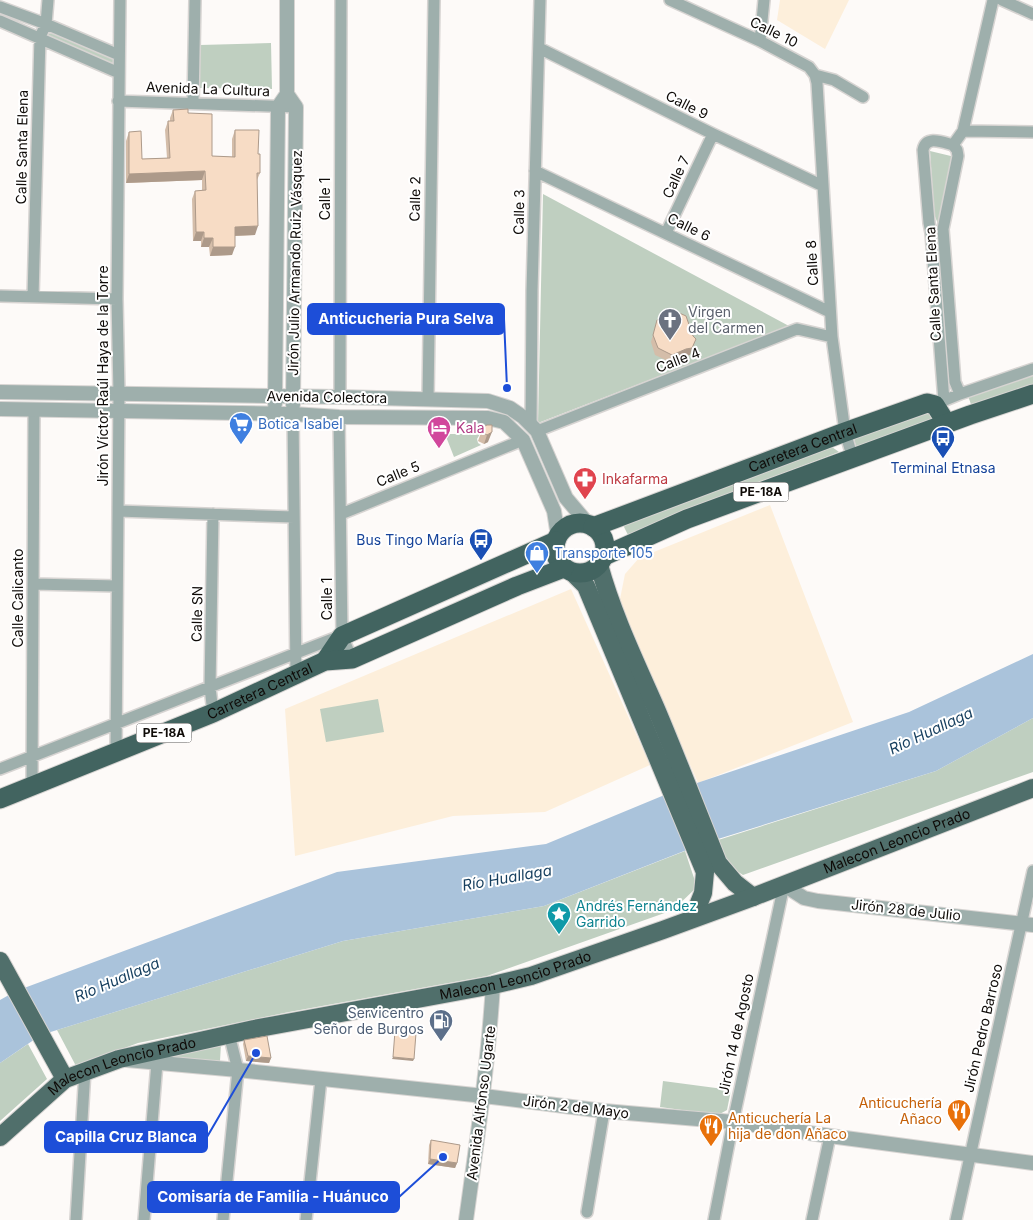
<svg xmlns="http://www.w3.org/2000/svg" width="1033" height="1220" font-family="Inter,sans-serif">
	<rect width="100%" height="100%" fill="#fdfaf8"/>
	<!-- education -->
	<path fill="#fdefdb" d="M780 0H849L825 49 777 20Z
		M770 505 853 722 698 783 619 604 625 574 639 558Z
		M571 589 650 765 545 812 453 816 295 856 285 709Z"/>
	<!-- green -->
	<path fill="#bfcfc0" d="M47 21 115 52V71L45 39Z
		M271 43 272 89 200 88V45Z
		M930 151 955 157 938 224 934 214Z
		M543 194 789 326 538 423Z
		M1033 373V385L972 407 968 396Z
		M928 411 935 420 856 447 854 438Z
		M445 434H480L477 439 478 443 481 445 454 457Z
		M832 447 839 452 685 510 628 535 624 527 625 524Z
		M378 699 384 732 326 742 320 709Z
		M1033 718V772L743 875 726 864 715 841 936 771Z
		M685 851 697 887 673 910 487 976 289 1012 138 1043 76 1066 57 1030 343 941 544 906Z
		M28 1044 47 1079 0 1121V1063Z
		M221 1044 220 1061 168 1057Z
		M663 1081 731 1090 727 1110 718 1115 660 1107Z"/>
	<!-- water -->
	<path fill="#aac3db" d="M1033 654V718L936 771 702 844 544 906 343 941 41 1035 0 1063V1000L16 991 337 872 546 844 679 789 909 712Z"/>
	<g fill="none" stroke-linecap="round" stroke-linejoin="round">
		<!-- minor casing -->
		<g stroke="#d7d4d2" stroke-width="14">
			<path id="minor" d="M670 0 760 41 809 67 815 75 817 83 832 337 845 432 853 459
				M1002 0 1033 14
				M0 7 46 24 119 55
				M0 21 119 73
				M760 41 764 0
				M539 48 713 134 823 186
				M815 75 834 80 863 97
				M118 101 296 107
				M193 103 195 0
				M963 131 1033 132
				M953 145 957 150 958 156 943 229 955 382 960 394
				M953 145 963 131 993 0
				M535 171 830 312
				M666 233 713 134
				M0 296 117 299
				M33 297 40 37 46 24 48 0
				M340 397 341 0
				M428 399 434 0
				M944 401 931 233 929 223 923 150C926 135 942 142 953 145
				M938 403 960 394 1033 369
				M293 414 296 675
				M339 417 342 636 352 659
				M531 425 532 291 540 0
				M537 431 797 329 832 337
				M118 511 294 517
				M341 514 523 440
				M33 584 117 586
				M213 713 210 687 213 514
				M116 753 119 393 117 299 120 0
				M0 769 340 636
				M32 785 34 410
				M587 1212 604 1111
				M76 1220 85 1070
				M144 1220 157 1063
				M223 1220 238 1070 229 1034
				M306 1220 321 1079
				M714 1220 733 1122 784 885
				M812 1220 830 1136
				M956 1220 1033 871"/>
		</g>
		<!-- tertiary casing -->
		<g stroke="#d7d4d2" stroke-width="16">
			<path id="tertiary" d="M287 94 296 107 293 405
				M0 392 340 397 488 401 510 408 523 417 537 431 566 498 588 524
				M275 404 278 107 287 94V0
				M0 409 293 414 339 417 488 418 504 422 523 440 554 511 558 536
				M784 885 804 898 818 901 1033 925
				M127 1060 238 1070 484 1096 604 1111 733 1122 830 1136 1033 1163
				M466 1220C477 1141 488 1065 493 985"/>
		</g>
		<!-- primary casing -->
		<g stroke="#d7d4d2" stroke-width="20">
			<g id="primary">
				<path d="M599 565C613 616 636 663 657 711 678 761 698 813 718 863L735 883 753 897"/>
				<path d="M572 572 586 586 705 872 703 893 693 918"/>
				<path d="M0 961 65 1079"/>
				<path id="s1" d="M0 1137 65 1079 119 1059 254 1029 493 985 531 976 663 930 753 897 1033 788"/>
			</g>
		</g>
		<!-- trunk casing -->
		<g stroke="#d7d4d2" stroke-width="21">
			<g id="trunk">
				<circle cx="580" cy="548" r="25"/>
				<path id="s2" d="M593 527 845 432 927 403 935 405 947 424"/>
				<path d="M604 556 687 519 970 415 1033 394"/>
				<path d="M325 661 342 636 556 541"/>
				<path id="s3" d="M0 799 213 713 325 661 352 659 517 586 564 568"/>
			</g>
		</g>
		<!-- minor -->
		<use href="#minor" stroke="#9eafac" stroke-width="11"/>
		<!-- tertiary -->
		<use href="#tertiary" stroke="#9eafac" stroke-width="14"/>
		<!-- primary -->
		<use href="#primary" stroke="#506f6b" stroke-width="18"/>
		<!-- trunk -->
		<use href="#trunk" stroke="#426460" stroke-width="19"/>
	</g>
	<!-- wall -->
	<path fill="#d4bda9" d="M173 110 188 113 212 156 232 157V139L235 130 258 154 260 173 257 180 255 235 235 236 232 255 210 256 209 247H201V241H193L192 199 195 191 202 190V180L126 183V141L129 132 142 159 167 158 165 130 168 121H170V118Z
		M672 314 690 355 683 356 670 362 655 355 651 342 657 320Z
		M487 425 488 442 484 444 478 441 483 427Z
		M244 1040 271 1058 269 1063 246 1061 243 1044Z
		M431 1140 457 1163 455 1168 428 1164 429 1145Z"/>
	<!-- shaded-wall -->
	<path fill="#ad9a8a" d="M205 171 202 180 126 183 129 174Z
		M258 226 255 235 231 236 235 227Z
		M196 232H204L201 241H193Z
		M204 238H213L209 247H201Z
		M213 247H235L232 255 210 256Z
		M692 348 690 355 683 356 670 362 672 355 686 349Z
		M492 432 488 442 484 444 487 435Z
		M248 1056 271 1058 269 1063 246 1061Z
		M393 1057 414 1059 413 1061 392 1059Z
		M430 1159 457 1163 455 1168 428 1164Z"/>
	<!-- building -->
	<path fill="#f7dcc5" stroke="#ad9a8a" d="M188 109V113L212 114V156L235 157V130H259L258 154H260V173H257L258 226 235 227V247H213V238H204V232H196L195 191 206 190 205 171 129 174V132L141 131 142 159 170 158 168 121H174L173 110Z
		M675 311 686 316 693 336 696 339 692 348 686 349 672 355 658 348 653 335 657 320 672 314Z
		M487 425H492V432L487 435 482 432 483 427Z
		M395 1031 416 1033 414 1059 393 1057Z
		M267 1036 271 1058 248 1056 244 1040Z
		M431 1140 460 1145 457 1163 430 1159Z"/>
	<!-- icons -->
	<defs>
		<g id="church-pin" transform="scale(1.25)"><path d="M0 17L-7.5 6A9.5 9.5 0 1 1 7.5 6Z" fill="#6b7280" stroke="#fff"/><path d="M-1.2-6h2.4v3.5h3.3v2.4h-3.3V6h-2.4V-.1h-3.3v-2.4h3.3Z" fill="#fff"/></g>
		<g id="supermarket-pin" transform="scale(1.25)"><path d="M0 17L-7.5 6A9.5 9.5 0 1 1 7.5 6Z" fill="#3f7fe0" stroke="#fff"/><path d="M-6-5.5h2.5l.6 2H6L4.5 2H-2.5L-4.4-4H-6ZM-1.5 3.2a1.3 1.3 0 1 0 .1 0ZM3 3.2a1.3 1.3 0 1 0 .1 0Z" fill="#fff"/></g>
		<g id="hotel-pin" transform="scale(1.25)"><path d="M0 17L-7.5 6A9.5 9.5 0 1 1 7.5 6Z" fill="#d1479c" stroke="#fff"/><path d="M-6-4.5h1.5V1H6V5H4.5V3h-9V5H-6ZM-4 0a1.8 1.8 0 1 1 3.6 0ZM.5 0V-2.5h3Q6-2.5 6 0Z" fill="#fff"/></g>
		<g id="bus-pin" transform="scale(1.25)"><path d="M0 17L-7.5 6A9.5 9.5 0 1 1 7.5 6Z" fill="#1a4fb4" stroke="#fff"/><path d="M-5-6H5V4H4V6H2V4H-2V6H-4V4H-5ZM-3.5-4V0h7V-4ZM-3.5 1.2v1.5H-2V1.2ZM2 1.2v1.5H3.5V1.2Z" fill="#fff"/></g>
		<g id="pharmacy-pin" transform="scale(1.25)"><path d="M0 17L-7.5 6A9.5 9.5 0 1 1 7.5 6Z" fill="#e0444e" stroke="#fff"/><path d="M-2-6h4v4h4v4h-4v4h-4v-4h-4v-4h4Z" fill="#fff"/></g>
		<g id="shop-pin" transform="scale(1.25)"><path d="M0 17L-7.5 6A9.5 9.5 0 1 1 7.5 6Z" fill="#3f7fe0" stroke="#fff"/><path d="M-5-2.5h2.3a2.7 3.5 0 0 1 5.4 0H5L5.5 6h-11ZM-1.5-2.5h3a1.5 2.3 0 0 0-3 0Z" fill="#fff"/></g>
		<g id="sight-pin" transform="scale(1.25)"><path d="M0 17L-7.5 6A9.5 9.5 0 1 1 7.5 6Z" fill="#0f9aa8" stroke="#fff"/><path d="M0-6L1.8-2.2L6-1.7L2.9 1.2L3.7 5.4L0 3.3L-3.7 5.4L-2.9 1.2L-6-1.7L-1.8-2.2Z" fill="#fff"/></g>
		<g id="fuel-pin" transform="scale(1.25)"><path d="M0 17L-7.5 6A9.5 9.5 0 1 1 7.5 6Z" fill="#5c6f8a" stroke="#fff"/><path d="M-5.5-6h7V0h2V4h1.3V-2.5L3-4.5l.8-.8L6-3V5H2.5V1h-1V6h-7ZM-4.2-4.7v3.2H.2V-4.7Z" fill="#fff"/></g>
		<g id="restaurant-pin" transform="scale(1.25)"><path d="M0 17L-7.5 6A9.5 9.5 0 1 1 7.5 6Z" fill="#e8710a" stroke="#fff"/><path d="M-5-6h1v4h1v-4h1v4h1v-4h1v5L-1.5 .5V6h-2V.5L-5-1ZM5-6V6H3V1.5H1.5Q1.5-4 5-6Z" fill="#fff"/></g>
	</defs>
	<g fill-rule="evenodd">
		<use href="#church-pin" x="670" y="320"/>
		<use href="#supermarket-pin" x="241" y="424"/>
		<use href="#hotel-pin" x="439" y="428"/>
		<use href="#bus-pin" x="943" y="438"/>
		<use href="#pharmacy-pin" x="585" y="479"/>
		<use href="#bus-pin" x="481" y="540"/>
		<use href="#shop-pin" x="537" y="553"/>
		<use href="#sight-pin" x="559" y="914"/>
		<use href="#fuel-pin" x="441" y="1021"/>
		<use href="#restaurant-pin" x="959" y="1111"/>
		<use href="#restaurant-pin" x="711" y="1126"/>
	</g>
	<g text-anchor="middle" stroke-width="4" stroke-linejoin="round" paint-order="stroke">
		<!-- shield labels -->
		<g fill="#fff" stroke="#575452" stroke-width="1">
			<rect x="733.5" y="482.5" width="55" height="19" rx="4"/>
			<rect x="136.5" y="723.5" width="55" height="19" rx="4"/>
		</g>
		<g font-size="12" font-weight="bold" fill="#0f0b08">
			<text x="761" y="496">PE-18A</text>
			<text x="164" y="737">PE-18A</text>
		</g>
		<!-- street labels -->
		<g font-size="14" fill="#0f0b08" stroke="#fff">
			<text transform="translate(774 32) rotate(26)" y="5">Calle 10</text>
			<text transform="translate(208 89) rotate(2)" y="5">Avenida La Cultura</text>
			<text transform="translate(687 105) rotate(27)" y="5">Calle 9</text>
			<text transform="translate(22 147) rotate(-89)" y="5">Calle Santa Elena</text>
			<text transform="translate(676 177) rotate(-65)" y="5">Calle 7</text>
			<text transform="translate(325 199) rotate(-90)" y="5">Calle 1</text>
			<text transform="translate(415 199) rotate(-89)" y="5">Calle 2</text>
			<text transform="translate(519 212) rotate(-89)" y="5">Calle 3</text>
			<text transform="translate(689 227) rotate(26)" y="5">Calle 6</text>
			<text transform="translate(295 263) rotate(-89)" y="5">Jirón Julio Armando Ruiz Vásquez</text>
			<text transform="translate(812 263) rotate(-93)" y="5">Calle 8</text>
			<text transform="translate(933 284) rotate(-93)" y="5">Calle Santa Elena</text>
			<text transform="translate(678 360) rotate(-21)" y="5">Calle 4</text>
			<text transform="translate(103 376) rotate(-90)" y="5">Jirón Víctor Raúl Haya de la Torre</text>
			<text transform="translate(327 397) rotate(1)" y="5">Avenida Colectora</text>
			<text dy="5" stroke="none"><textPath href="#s2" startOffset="224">Carretera Central</textPath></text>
			<text transform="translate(398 474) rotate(-22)" y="5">Calle 5</text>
			<text transform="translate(18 598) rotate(-90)" y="5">Calle Calicanto</text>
			<text transform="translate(327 599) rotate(-90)" y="5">Calle 1</text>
			<text transform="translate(197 614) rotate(-89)" y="5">Calle SN</text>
			<text dy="5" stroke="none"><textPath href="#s3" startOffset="281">Carretera Central</textPath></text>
			<text dy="5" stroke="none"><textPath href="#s1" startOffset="955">Malecon Leoncio Prado</textPath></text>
			<text transform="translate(906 910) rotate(6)" y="5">Jirón 28 de Julio</text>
			<text dy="5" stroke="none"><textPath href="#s1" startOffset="550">Malecon Leoncio Prado</textPath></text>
			<text transform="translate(983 1028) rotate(-77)" y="5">Jirón Pedro Barroso</text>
			<text transform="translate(736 1034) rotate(-78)" y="5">Jirón 14 de Agosto</text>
			<text dy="5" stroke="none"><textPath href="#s1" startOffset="145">Malecon Leoncio Prado</textPath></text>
			<text transform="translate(481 1103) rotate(-83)" y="5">Avenida Alfonso Ugarte</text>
			<text transform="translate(576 1107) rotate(7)" y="5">Jirón 2 de Mayo</text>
		</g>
		<!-- worship labels -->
		<g font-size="14" fill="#5b616d" stroke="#fff" text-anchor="start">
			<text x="688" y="317">Virgen<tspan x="688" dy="16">del Carmen</tspan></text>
		</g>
		<!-- shop labels -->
		<g font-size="14" fill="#366cbe" stroke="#fff" text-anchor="start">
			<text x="258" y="429">Botica Isabel</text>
			<text x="554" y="558">Transporte 105</text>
		</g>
		<!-- hotel labels -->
		<g font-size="14" fill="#b23c85" stroke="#fff" text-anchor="start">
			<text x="456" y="433">Kala</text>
		</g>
		<!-- transit labels -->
		<g font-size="14" fill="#164399" stroke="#fff">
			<text x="943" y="473">Terminal Etnasa</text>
			<text x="464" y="545" text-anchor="end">Bus Tingo María</text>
		</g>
		<!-- health labels -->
		<g font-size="14" fill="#be3a42" stroke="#fff" text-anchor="start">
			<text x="602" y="484">Inkafarma</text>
		</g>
		<!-- culture labels -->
		<g font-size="14" fill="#0d838f" stroke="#fff" text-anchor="start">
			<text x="576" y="911">Andrés Fernández<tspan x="576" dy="16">Garrido</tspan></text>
		</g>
		<!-- service labels -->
		<g font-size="14" fill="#4e5e75" stroke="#fff" text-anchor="end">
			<text x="424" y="1018">Servicentro<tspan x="424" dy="16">Señor de Burgos</tspan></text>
		</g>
		<!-- food labels -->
		<g font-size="14" fill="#c56008" stroke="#fff" text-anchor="end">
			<text x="942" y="1108">Anticuchería<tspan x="942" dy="16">Añaco</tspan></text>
			<text x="728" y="1123" text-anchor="start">Anticuchería La<tspan x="728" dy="16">hija de don Añaco</tspan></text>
		</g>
		<!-- water labels -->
		<g font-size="15" font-style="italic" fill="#153e5e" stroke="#fff">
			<text transform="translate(931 731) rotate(-25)" y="5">Río Huallaga</text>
			<text transform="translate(507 878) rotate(-10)" y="5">Río Huallaga</text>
			<text transform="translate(117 980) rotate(-23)" y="5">Río Huallaga</text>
		</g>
	</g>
	<!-- callouts -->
	<path fill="none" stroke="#1d4ed8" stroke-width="2" d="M507 388L504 319M256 1053L207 1137M443 1157L399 1197"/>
	<g fill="#1d4ed8" stroke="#fff" stroke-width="2">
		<circle cx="507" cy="388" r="5"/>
		<circle cx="256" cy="1053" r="5"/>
		<circle cx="443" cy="1157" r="5"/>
	</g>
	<g fill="#1d4ed8" stroke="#1d4ed8" stroke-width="2">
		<rect x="308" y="304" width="196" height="30" rx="5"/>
		<rect x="45" y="1122" width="162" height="30" rx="5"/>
		<rect x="148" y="1182" width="251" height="30" rx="5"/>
	</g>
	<g font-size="15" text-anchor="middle" font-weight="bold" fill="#fff">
		<text x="406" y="324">Anticucheria Pura Selva</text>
		<text x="126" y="1142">Capilla Cruz Blanca</text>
		<text x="273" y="1202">Comisaría de Familia - Huánuco</text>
	</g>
</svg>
